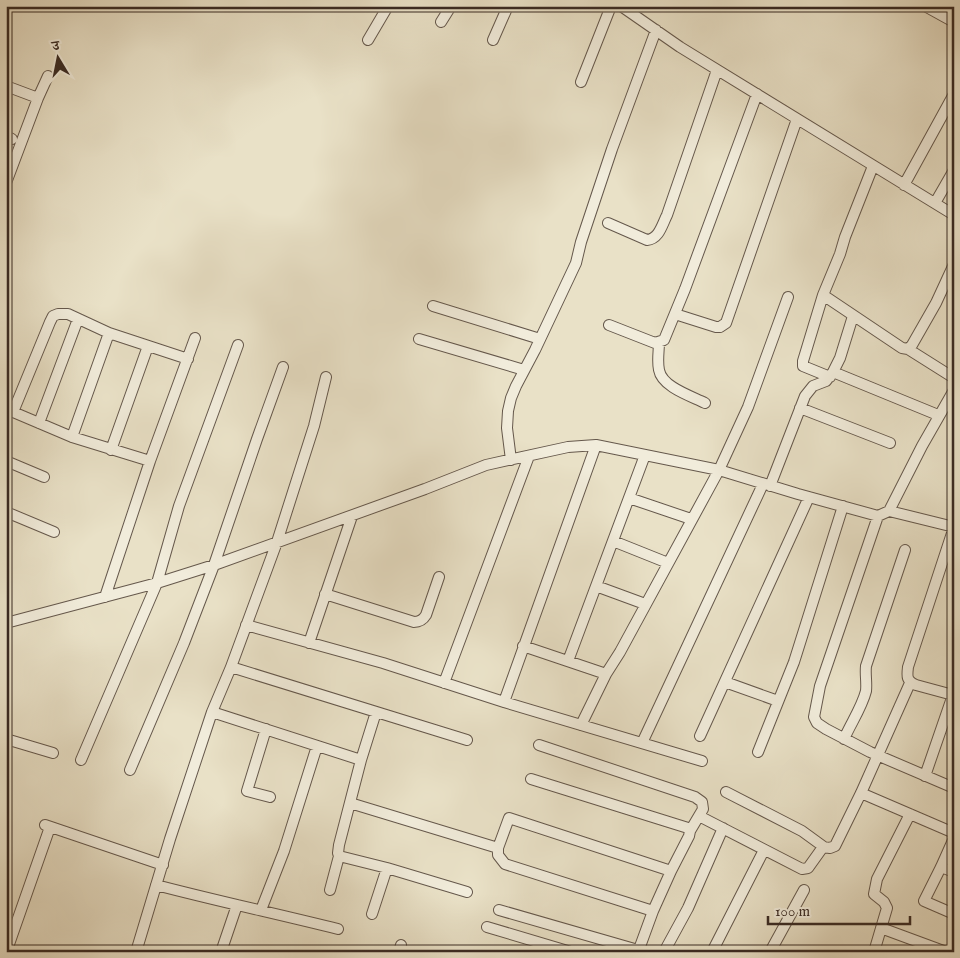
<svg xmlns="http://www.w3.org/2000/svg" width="960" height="958" font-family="'IM FELL English','Noto Serif Devanagari',serif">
	<rect width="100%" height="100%" fill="#e9e1c7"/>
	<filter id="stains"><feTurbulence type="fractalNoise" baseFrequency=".004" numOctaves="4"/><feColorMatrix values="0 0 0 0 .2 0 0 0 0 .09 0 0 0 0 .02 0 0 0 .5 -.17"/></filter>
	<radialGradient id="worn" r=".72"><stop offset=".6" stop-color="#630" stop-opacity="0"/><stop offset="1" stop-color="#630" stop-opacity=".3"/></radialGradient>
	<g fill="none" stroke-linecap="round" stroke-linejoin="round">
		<!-- minor casing -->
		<g stroke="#65584c" stroke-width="12">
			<path id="minor" d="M621 6 680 47 954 215
				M925 6 954 22
				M441 22 451 6
				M368 40 388 6
				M493 40 508 6
				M581 82 611 6
				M6 86 38 98
				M6 136 12 139
				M6 183 38 98 48 76
				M904 185 954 94
				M935 203 954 170
				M608 223 647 240C659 239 662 225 667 215L717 70
				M823 295 902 348 908 349 912 345 936 303 954 264
				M433 306 540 339
				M675 314 716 327H720L726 323 797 119
				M609 325 655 343 664 340 685 289 757 94
				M419 339 524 370
				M659 342C659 351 657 361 659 370 662 387 691 396 705 403
				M908 349 954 378
				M833 372 938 415
				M830 377 803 366V361L823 295 840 254 845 237 873 166
				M800 408 890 443
				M6 409 72 437 150 461
				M13 412 50 322 53 316 58 314H68L109 333 188 359
				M39 423 78 319
				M72 437 109 333
				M111 450 148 346
				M511 460 507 428 508 411 511 398 516 386 535 350 576 263 581 242 612 149 656 30
				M6 461 44 477
				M770 486 805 396 813 386 826 381 833 372 840 358 853 316
				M629 498 691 519
				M889 511 922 446 954 390
				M6 512 54 532
				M878 516 820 686 814 717 817 723 826 729 870 752 954 788
				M613 541 668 563
				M596 586 645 604
				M325 594 414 622C419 622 423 620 426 615L439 577
				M105 597 150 461 195 338
				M6 623 157 583 214 565 425 489 486 465 568 447 596 445 719 470 798 494 878 516 889 511 954 527
				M246 625 383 663 504 702 702 761
				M309 643 352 516
				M523 646 606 674
				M568 661 645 455
				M231 667 467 740
				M725 682 778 701
				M444 683 529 456
				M953 695 916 685C906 681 907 676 908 667L954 527
				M504 702 596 445
				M212 712 361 760
				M376 712 361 760 339 845 338 853 339 856 387 868 467 892
				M581 725 606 674 620 652 719 470 748 407 788 297
				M266 729 247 791 270 797
				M700 736 809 497
				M6 739 53 753
				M844 739C851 723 862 707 866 691 867 682 865 675 866 666L905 550
				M642 743 763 484
				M539 745 695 797 702 802 703 809 690 831
				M758 752 794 662 843 506
				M81 760 157 583 179 506 238 345
				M130 770 184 643 214 565 257 439 283 367
				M925 776 954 692
				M531 779 688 828 690 831 689 836 671 871 653 911 638 952
				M726 792 802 831 824 847
				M861 793 954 833
				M350 803 498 848 509 818 671 871
				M699 816 802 869 808 868 823 847 830 848 835 846 861 793 910 683
				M45 825 163 865
				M954 838 941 867 924 901 954 914
				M498 848V855L505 864 653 911
				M941 867 954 872
				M156 885C217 901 278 914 338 929
				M330 890 339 856
				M261 910 284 851 317 746
				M499 910 638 950
				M372 914 387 868
				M487 927 571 952
				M881 928 946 952
				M8 947 50 827
				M136 952 170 839 212 712 231 667 277 542 314 426 326 377
				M221 952 237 905
				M399 952 401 945
				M664 952 688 908 723 828
				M712 952 764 850
				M770 952 804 890
				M874 952 887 908 884 902 874 894 877 879 910 814"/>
		</g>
		<!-- minor -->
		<use href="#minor" stroke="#f1ecdb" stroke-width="10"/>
	</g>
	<!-- margin -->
	<rect width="960" height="958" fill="none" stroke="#e9e1c7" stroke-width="25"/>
	<rect x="8" y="8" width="945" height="943" fill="none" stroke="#392a23" stroke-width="2.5"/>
	<rect x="12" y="12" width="935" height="933" fill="none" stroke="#392a23"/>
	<!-- north arrow -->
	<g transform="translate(58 58) rotate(350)" stroke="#f1ecdb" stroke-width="4" paint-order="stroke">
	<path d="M0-4L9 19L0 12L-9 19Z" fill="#392a23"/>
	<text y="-8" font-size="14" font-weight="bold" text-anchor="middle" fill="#392a23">उ</text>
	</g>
	<!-- scale -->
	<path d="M768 916v8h142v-8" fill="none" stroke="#392a23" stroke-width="2.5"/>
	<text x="775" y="916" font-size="15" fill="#392a23" stroke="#f1ecdb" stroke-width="4" paint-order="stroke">100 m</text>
	<rect width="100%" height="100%" filter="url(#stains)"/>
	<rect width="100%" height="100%" fill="url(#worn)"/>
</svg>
